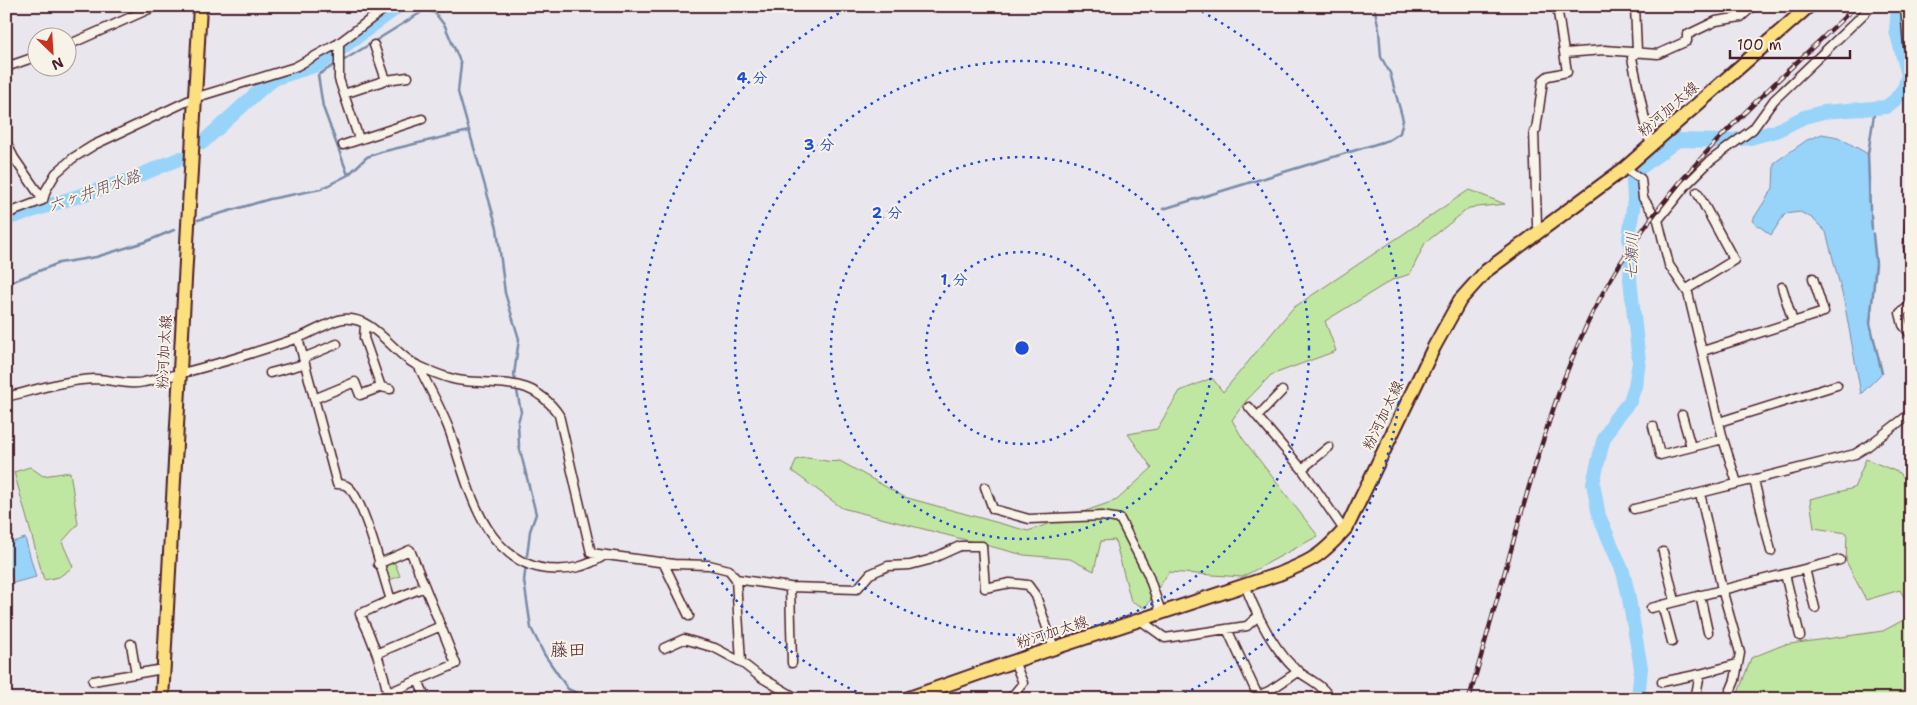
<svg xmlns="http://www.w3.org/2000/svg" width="1917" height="705" font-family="'Shantell Sans','Klee One',sans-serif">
	<rect width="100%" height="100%" fill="#e9e6ee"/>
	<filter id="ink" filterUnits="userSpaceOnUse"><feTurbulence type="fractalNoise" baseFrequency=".02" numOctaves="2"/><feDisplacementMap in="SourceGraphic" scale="10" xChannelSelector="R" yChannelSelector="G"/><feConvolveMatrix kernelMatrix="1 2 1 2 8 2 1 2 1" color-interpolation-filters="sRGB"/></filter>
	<g filter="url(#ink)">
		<!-- green -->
		<path fill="#c0e7a2" stroke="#858366" d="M1469 190 1505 204 1469 208 1425 243 1410 274 1392 280 1325 321 1336 351 1271 375 1245 402 1232 420 1243 439 1318 536 1242 577 1169 572 1145 608 1131 601 1115 540 1101 541 1094 571 1070 559 1024 555 842 508 792 471 796 460C811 454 823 464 840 461L904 497 1028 531 1117 500 1152 468 1128 434 1157 429 1180 391 1212 378 1223 392 1293 308Z
			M1866 459 1900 473 1911 489V610L1900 590 1866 600 1846 561 1847 533 1814 528 1810 499 1854 488Z
			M30 467 43 476 70 472 78 524 62 542 73 567 59 577 44 580 14 472Z
			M394 561 400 576 387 581 381 565Z
			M1911 616V699H1736L1751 658 1783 645 1883 631Z"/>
		<!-- water -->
		<path fill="#98d3f9" stroke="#798ba7" d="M1822 134 1838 137 1868 154 1869 199 1876 264 1870 323 1882 373 1861 394 1844 301 1826 232 1812 218 1800 212 1785 214 1771 235 1752 221 1773 188 1774 163 1807 140Z
			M25 538 36 577 13 583 6 560V544Z"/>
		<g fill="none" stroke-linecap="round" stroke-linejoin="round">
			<!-- stream -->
			<path stroke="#798ba7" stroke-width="2.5" d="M414 6 435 13 445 26 461 64 458 92 497 228 505 293 519 339 514 375 521 412 518 422 519 446 536 514 530 531 524 581 531 628 544 654 568 689 583 696 621 699
				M341 62 425 10
				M336 64 318 75 323 107 348 175
				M1163 209 1389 140 1400 133 1403 120 1390 73 1381 57 1379 30 1374 6
				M1870 209 1868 154 1875 108
				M1871 215 1872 229
				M198 220 270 199 321 189 348 175 367 157 381 152 469 131
				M1873 234 1876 264 1870 323 1882 373
				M6 284 59 263 96 257 145 242 174 230"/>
			<!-- river -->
			<path stroke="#98d3f9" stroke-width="14" d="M203 142 262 88 276 78 320 64 399 6
				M6 219 126 181 181 158
				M1638 699 1641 668 1628 593 1623 572 1599 516 1593 483 1603 441 1615 419 1630 401 1635 386 1639 362 1630 279 1632 251 1629 238 1634 200 1633 181 1639 169 1678 140 1721 141 1750 138 1776 131 1804 117 1823 112 1886 107 1895 100 1904 88 1908 75 1896 31 1898 6"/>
			<!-- minor casing -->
			<g stroke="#4a1f2b" stroke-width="11">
				<path id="minor" d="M1635 6 1637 51 1632 58 1649 139 1652 144
					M1736 6 1741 17
					M1905 6 1908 46 1911 50
					M339 43V79L359 139
					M68 45 156 6
					M374 45 386 80
					M1565 53 1604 50 1658 54 1687 41V35L1716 21 1741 17 1753 6
					M6 67 38 56
					M344 94 386 80 408 77
					M6 142 14 158 43 200
					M343 145 422 119
					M1625 168 1641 179 1643 198 1658 220 1669 265 1688 293 1723 439 1737 483
					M1911 206 1908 246 1911 263
					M6 214 43 200 46 190 56 173 73 158 94 145 194 98 295 67 339 43 388 6
					M1658 220 1686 185 1710 161 1753 129 1774 100 1872 6
					M1541 230 1537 224 1534 132 1536 130 1543 80 1548 76 1567 72 1557 6
					M1782 287 1793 322
					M1687 289 1734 260 1697 192
					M1911 305 1900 313 1903 325 1911 335
					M365 325 364 338 381 387
					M298 338 337 484C341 484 345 484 348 487 364 499 383 577 391 600L360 614C374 642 383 668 389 699
					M1703 351 1824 312 1813 278
					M303 358 337 344
					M419 367C429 388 442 410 450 432 468 484 482 561 547 569 570 571 586 567 605 555
					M270 373 304 364
					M6 397C35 390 65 380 95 379 111 379 128 386 144 382 196 371 248 355 298 338 309 334 333 320 343 319 375 315 394 357 421 367 434 373 451 380 465 381 504 385 533 377 559 415L591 553 674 564 709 565 729 570 736 579 741 662 759 676 798 699
					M314 399 355 382 360 395 381 387 390 389
					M1249 407 1302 469 1344 530
					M1682 415 1691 447
					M1258 416 1282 391
					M1719 422 1837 385
					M1653 426 1660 455 1723 439
					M1302 469 1329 447
					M1754 480 1771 551
					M985 487 993 509 1029 519 1102 516 1120 519 1148 574 1161 612
					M1634 509 1700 493
					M1663 552 1675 601
					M663 562 689 616
					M378 564 410 550 456 664 388 693
					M1805 569 1815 608
					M1785 574 1800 636
					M736 579 790 587 857 589 870 574 888 566 910 565 929 560 960 546H982L985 588 1010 583 1028 585 1036 596 1054 648
					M1245 585C1256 614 1272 647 1295 669 1307 679 1323 684 1330 699
					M790 587 792 663
					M1700 595 1708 632
					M391 600 425 587
					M1662 605 1672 642
					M1651 608 1840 560
					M1140 620 1165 638 1247 626 1257 617
					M1227 629 1258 696
					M131 644 136 674
					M664 648 684 639 715 648 741 662
					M378 653 441 626
					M418 680 426 699
					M93 681 163 669
					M1662 682 1700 674
					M1010 699 1023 683 1014 661
					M1251 699 1269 691 1299 671
					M1695 699 1700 674 1737 664
					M1727 699 1735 680 1740 653 1722 589 1700 493 1855 454 1868 446 1911 413"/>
			</g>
			<!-- primary casing -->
			<g stroke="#4a1f2b" stroke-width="16">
				<path id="primary" d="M162 699 200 6
					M906 699 1000 666 1279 574C1314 560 1322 555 1347 527L1434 347 1460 300 1486 271 1625 168 1809 6"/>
			</g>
			<!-- minor -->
			<use href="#minor" stroke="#f7f3e8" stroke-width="8"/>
			<!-- primary -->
			<use href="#primary" stroke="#fce080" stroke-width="12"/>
			<!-- rail casing -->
			<g stroke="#4a1f2b" stroke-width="4.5">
				<path id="rail" d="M1469 699C1486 638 1503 578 1520 518 1546 426 1574 331 1629 250 1691 156 1775 84 1856 6"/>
			</g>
			<!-- rail -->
			<use href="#rail" stroke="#f7f3e8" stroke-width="2.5" stroke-dasharray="8" stroke-linecap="butt"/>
		</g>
	</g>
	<!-- distance rings -->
	<g fill="none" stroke="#1d4ed8" stroke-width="2.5" stroke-dasharray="2.5 5">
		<circle cx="1022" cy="348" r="96"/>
		<circle cx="1022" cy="348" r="191"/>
		<circle cx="1022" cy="348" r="287"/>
		<path d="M870 698A382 382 0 0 1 849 8M1195 8A382 382 0 0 1 1174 698"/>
	</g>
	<g text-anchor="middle" stroke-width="4" stroke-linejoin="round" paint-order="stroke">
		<!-- street labels -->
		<g font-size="15" fill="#4a1f2b" stroke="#f7f3e8">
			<text transform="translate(1668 109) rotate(-41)" y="5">粉河加太線</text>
			<text transform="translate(164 352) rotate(-87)" y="5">粉河加太線</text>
			<text transform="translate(1383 415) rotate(-64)" y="5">粉河加太線</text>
			<text transform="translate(1052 632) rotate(-18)" y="5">粉河加太線</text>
		</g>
		<!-- water labels -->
		<g font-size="16" font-style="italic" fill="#5e4c5e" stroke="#f7f3e8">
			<text transform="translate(94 190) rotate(-19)" y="6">六ヶ井用水路</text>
			<text transform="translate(1631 256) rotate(-89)" y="6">七瀬川</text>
		</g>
		<!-- quarter labels -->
		<g font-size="18" fill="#4a1f2b" stroke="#f7f3e8">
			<text x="568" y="656">藤田</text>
		</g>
	</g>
	<circle cx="1022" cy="348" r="8" fill="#1d4ed8" stroke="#f7f3e8" stroke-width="2.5"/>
	<g font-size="15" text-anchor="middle" font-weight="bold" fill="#1d4ed8" stroke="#f7f3e8" stroke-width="4" stroke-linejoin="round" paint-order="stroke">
		<text x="752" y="83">4 分</text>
		<text x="819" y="150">3 分</text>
		<text x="887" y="218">2 分</text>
		<text x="954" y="285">1 分</text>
	</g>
	<!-- margin -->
	<rect width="1917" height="705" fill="none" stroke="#f7f3e8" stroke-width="25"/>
	<rect x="12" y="12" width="1892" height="680" fill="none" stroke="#4a1f2b" stroke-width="2" filter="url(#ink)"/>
	<!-- north arrow -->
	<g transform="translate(52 52) rotate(155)"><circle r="24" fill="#f7f3e8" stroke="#b29e9c"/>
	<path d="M0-4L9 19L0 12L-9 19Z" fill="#c8321e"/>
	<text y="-8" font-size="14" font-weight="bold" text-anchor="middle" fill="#4a1f2b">N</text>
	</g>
	<!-- scale -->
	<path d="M1730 50v8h120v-8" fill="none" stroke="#4a1f2b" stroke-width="2.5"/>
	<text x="1737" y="50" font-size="15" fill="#4a1f2b" stroke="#f7f3e8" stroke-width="4" paint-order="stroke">100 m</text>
</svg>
